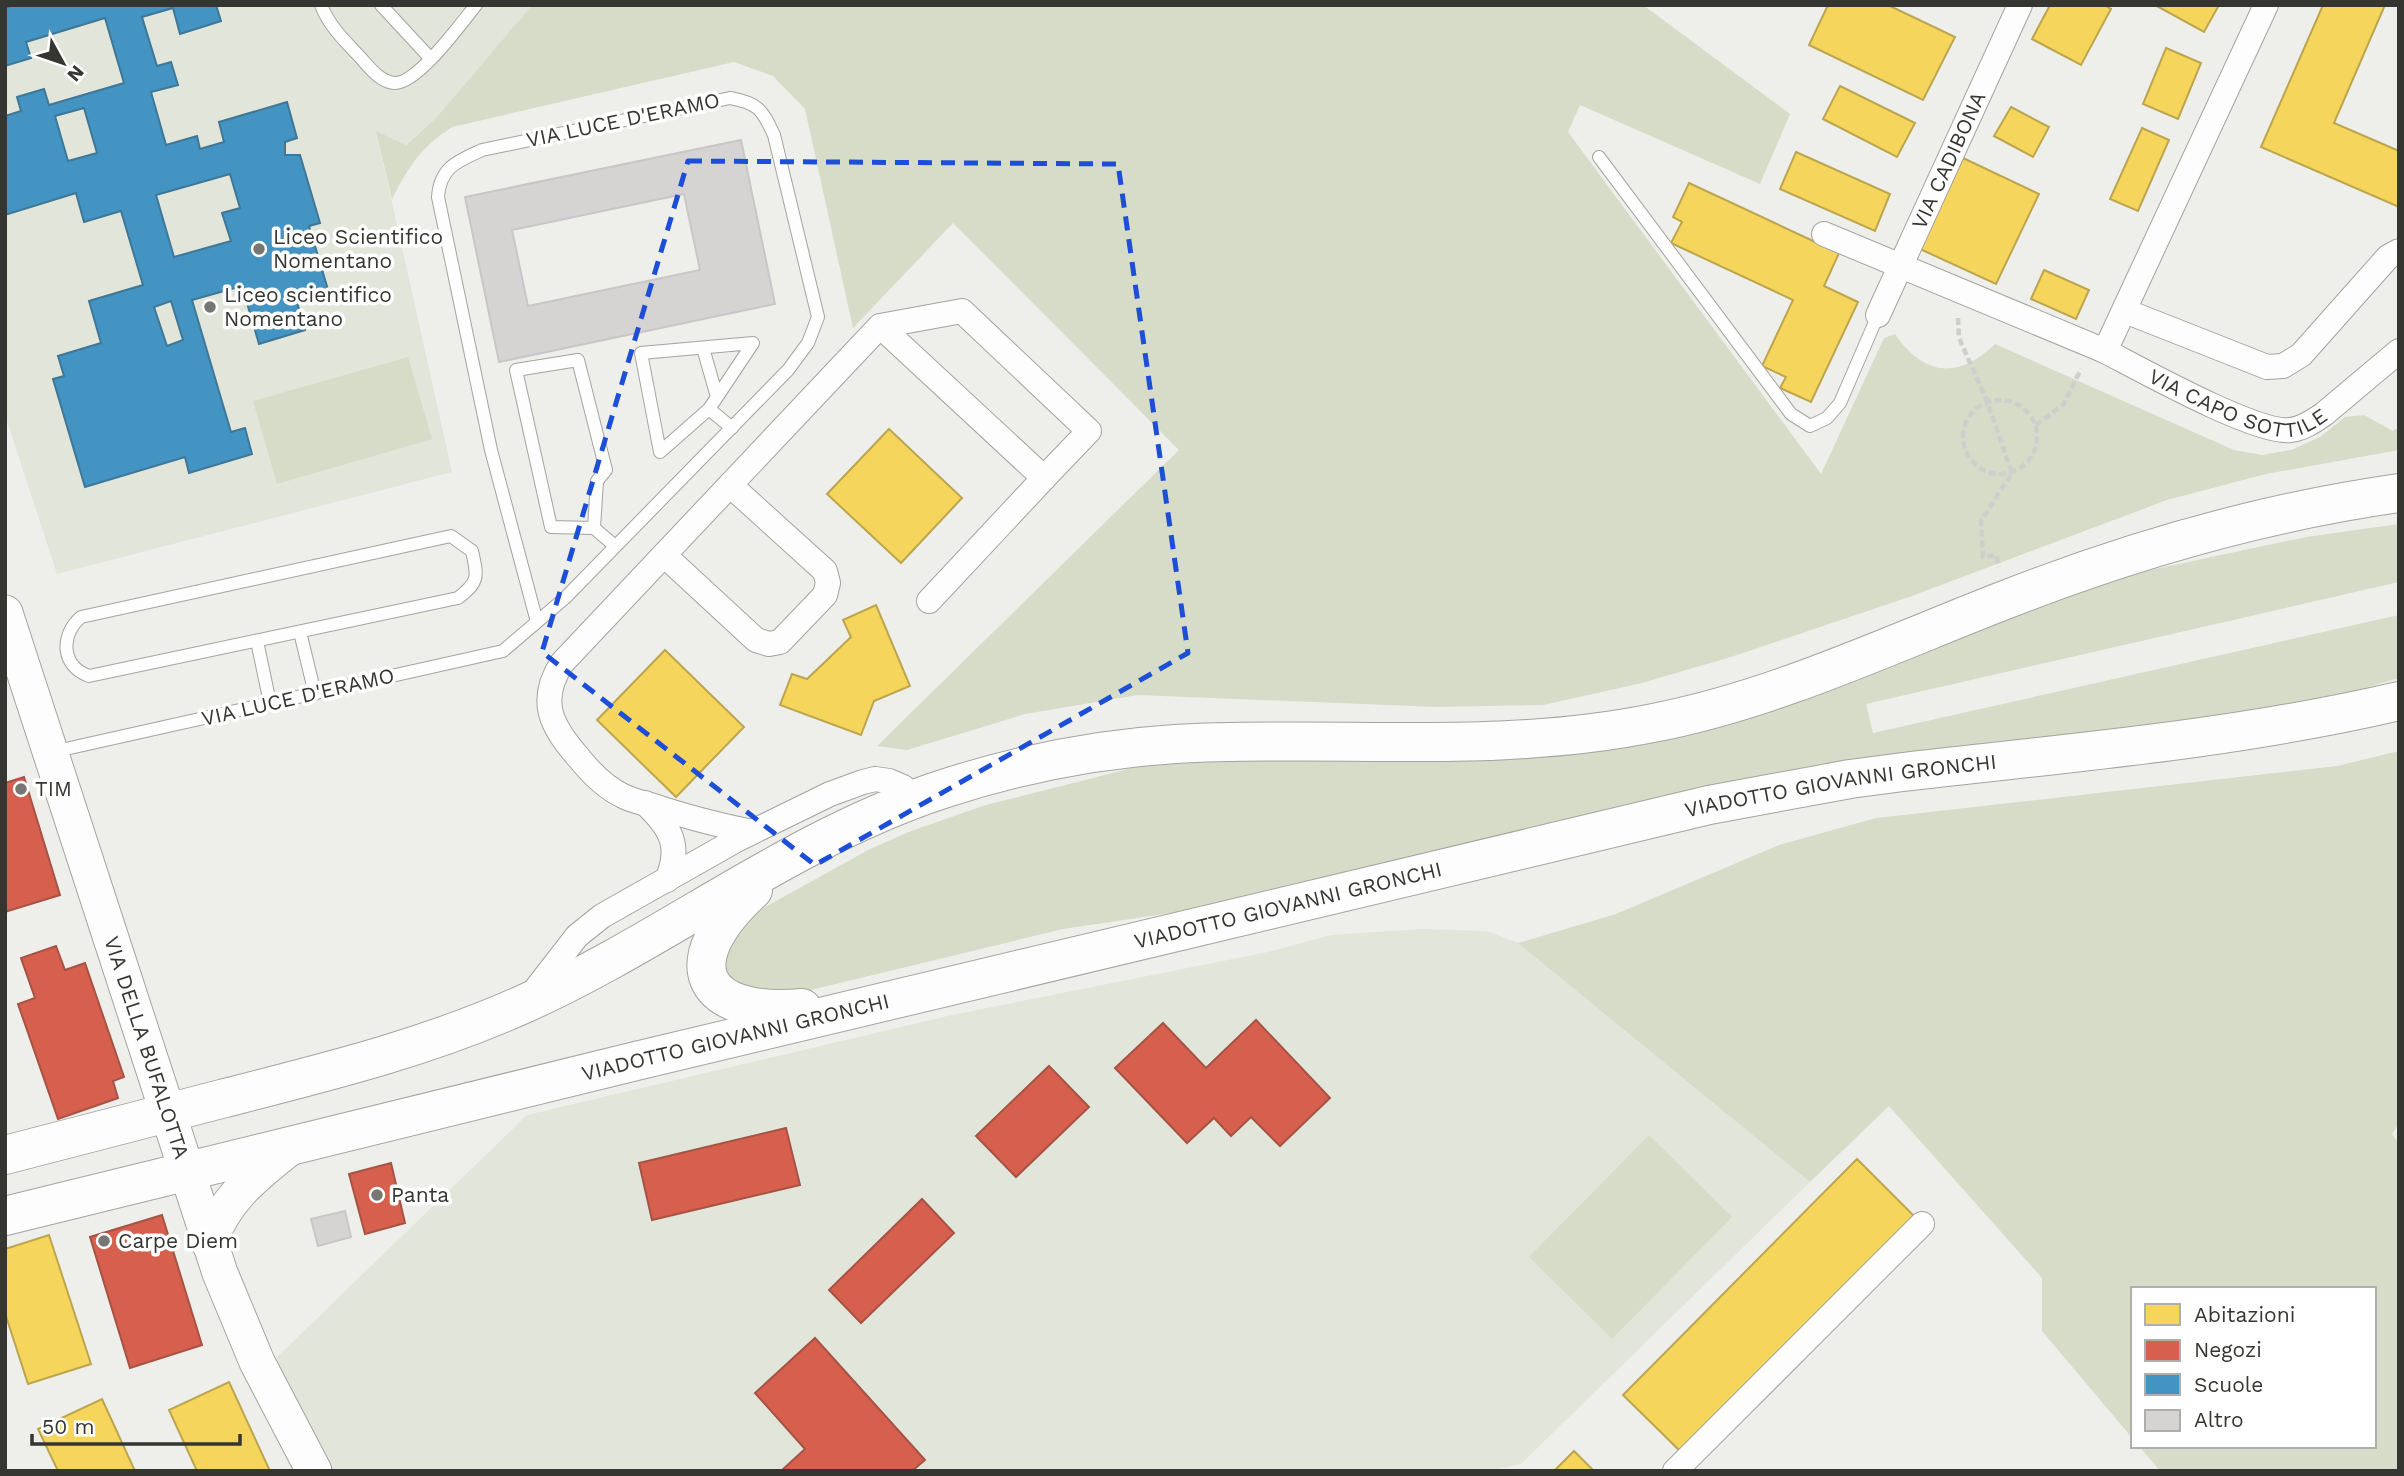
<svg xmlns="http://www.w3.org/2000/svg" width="2404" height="1476" font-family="'Work Sans',sans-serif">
	<rect width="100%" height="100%" fill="#eeefea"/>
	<!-- built -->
	<path fill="#e2e5d9" d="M5 5H532L436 118 405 145 376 131 452 472 57 574 5 415Z
		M1423 929 1487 931 1518 943 1810 1182 1521 1464 1486 1471H325L273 1361 527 1115 952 1015 1268 952 1331 935Z"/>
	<!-- green -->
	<path fill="#d6dcc8" d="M532 5H1643L1790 114 1760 184 1580 105 1568 132 1821 474 1884 338 1895 334C1924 376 1958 380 1995 344L2234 450 2262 455 2291 450 2320 437 2345 417 2364 415 2393 431 2399 427V450L2266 474 2167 500 1912 596 1734 656 1642 683 1543 705 1437 707 1138 695 1025 714 907 750 877 746 1179 450 953 223 853 328 805 109 773 76 734 62 452 127C419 149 410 165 392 199L376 131 406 145 436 118Z
		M408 357 432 439 277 484 253 401Z
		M2399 524V582L1866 704 1873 733 2399 615V678L2331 698 1171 913 1063 929 786 996 731 991 720 942 747 917 870 849 911 831 986 805 1148 764 1163 762 1506 758 2113 578 2306 537Z
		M2399 751V1123L2392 1134 2399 1144V1471H2160L2139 1446H2374V1289H2133V1439L2042 1331V1278L1889 1106 1810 1182 1518 943 1616 914 1779 845 1876 818 2337 766Z
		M1649 1135 1732 1217 1612 1339 1529 1257Z"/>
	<!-- homes -->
	<path fill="#f6d55c" stroke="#bca54f" stroke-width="2" d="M1828 5H1888L1955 37 1923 100 1809 45Z
		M2050 5H2104L2111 9 2081 65 2032 39Z
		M2155 5H2219L2204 32Z
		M2323 5H2385L2334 123 2399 151V207L2261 147Z
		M2166 48 2201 63 2178 119 2143 104Z
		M1840 86 1915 123 1897 157 1823 119Z
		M2011 107 2049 127 2033 157 1994 136Z
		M2142 128 2169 140 2138 211 2110 199Z
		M1796 152 1890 194 1875 231 1780 189Z
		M1963 158 2039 194 1996 284 1920 249Z
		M1689 183 1839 253 1824 286 1858 302 1811 402 1780 388 1786 377 1762 366 1793 300 1671 243 1682 222 1673 217Z
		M2044 270 2089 290 2076 319 2031 299Z
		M889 429 962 498 901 563 827 494Z
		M876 605 910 686 874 701 861 735 780 705 792 674 807 679 851 637 843 620Z
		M665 650 744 727 676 797 597 720Z
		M1857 1159 1916 1218 1683 1454 1623 1395Z
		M49 1235 91 1364 28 1384 5 1313V1249Z
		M229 1382 270 1471H197L169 1410Z
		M102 1399 135 1471H58L38 1429Z
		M1574 1451 1594 1471H1554Z"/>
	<!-- shops -->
	<path fill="#d6604d" stroke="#a65345" stroke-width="2" d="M24 777 60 895 5 912V783Z
		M56 946 65 970 85 963 124 1077 113 1081 118 1098 58 1119 18 1004 35 998 21 958Z
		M1256 1020 1330 1098 1280 1146 1251 1117 1231 1136 1214 1118 1187 1143 1115 1068 1163 1023 1206 1068Z
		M1049 1066 1089 1107 1016 1177 976 1136Z
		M786 1128 800 1185 652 1220 639 1163Z
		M391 1163 405 1223 365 1234 349 1174Z
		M922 1199 954 1233 861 1323 829 1290Z
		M162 1215 202 1345 130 1368 90 1237Z
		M815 1338 925 1460 912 1471H781L805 1449 755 1393Z"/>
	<!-- schools -->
	<path fill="#4393c3" stroke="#3f7797" stroke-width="2" fill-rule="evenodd" d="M13 5H216L221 21 180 34 173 8 142 17 157 66 171 62 178 85 151 92 166 145 197 136 200 149 224 142 219 122 287 102 297 138 285 142V155H300L320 223 309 226 329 293 297 302 305 330 259 344 242 286 192 300 231 432 245 428 252 454 189 473 185 457 85 487 53 379 64 376 58 356 101 343 89 301 143 285 121 211 84 222 76 193 5 215V116L21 111 17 97 44 89 49 105 124 83 105 18 26 42 31 58 5 66V8ZM84 108 97 153 68 161 55 116ZM230 174 240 208 222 213 231 241 174 257 156 195ZM171 301 183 340 167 346 154 307Z"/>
	<!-- building -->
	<path fill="#d6d4d3" stroke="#c8c6c6" stroke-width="2" fill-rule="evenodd" d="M741 140 775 304 499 362 465 197ZM684 194 700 270 528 306 512 230Z
		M345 1211 351 1237 318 1246 311 1219Z"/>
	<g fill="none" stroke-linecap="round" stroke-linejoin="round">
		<!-- lane casing -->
		<g stroke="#a3a49f" stroke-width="14">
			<path id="lane" d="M321 5C329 26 345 41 360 57 370 68 379 81 394 83 417 85 462 22 476 5
				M381 5 431 59
				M1599 157 1791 414 1810 426 1827 418 1840 403 1878 315
				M703 348 717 397
				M709 409 753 343 641 353 660 452 709 409 732 428
				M594 528 597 481 606 470 578 360 516 370 551 527 594 528 615 546
				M451 536 472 551C478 577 479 582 458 598L89 676C61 666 60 635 81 617Z
				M300 632 315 694
				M257 641 270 703
				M52 752 503 651 565 598 788 370 808 343 818 317 774 135C762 109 758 103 730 98L482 150C458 161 440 167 438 197L491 450 537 622"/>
		</g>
		<!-- street casing -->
		<g stroke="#a3a49f" stroke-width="26">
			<g id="street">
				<path id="s1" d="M2266 5 2105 351C2140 369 2256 434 2290 430 2302 429 2314 421 2324 414L2399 351"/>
				<path d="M1824 234 2105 351"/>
				<path d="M2125 311 2267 367 2283 366 2301 355 2388 257 2399 251"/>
				<path id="s2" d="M1878 315 2020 5"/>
				<path d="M664 555 756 640 769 644 780 642 825 595 828 583 825 571 730 485"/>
				<path d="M929 601 1044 478"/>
				<path d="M645 803C670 827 682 845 667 880"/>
				<path d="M752 832C719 825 686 817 654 806 644 803 633 801 623 796 606 788 591 773 579 758 552 727 537 702 562 663L880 326 962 311 1089 431 1044 478 880 326"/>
				<path d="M532 994 577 936 602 916 738 839 830 794 863 782 875 779 889 781 903 787 915 799"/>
				<path d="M1675 1471 1922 1224"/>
			</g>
		</g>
		<!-- secondary casing -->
		<g stroke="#a3a49f" stroke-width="37">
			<g id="secondary">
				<path id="s3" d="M5 613 220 1273 257 1362 314 1471"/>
				<path d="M209 1243C225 1197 256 1175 292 1146"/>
			</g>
		</g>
		<!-- primary casing -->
		<g stroke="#a3a49f" stroke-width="40">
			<g id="primary">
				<path d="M753 890C676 960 696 1017 802 1008"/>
				<path d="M5 1155C79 1136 152 1117 225 1098 327 1072 429 1047 526 1003 667 939 792 839 940 790 1016 765 1095 749 1175 744 1335 735 1495 755 1653 723 1777 699 1893 643 2010 598 2136 549 2265 512 2399 493"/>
				<path id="s4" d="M5 1216 636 1061 1709 805 1850 779 1903 772C2069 753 2236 739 2399 701"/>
			</g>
		</g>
		<!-- path -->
		<path stroke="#cececc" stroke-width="4.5" stroke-dasharray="7 3.5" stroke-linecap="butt" d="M1958 318 1959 338 1987 401 2012 473 1981 521 1983 557 1996 555 1999 567
			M1963 437a37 37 0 1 1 74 0a37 37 0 1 1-74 0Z
			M2036 425 2063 405 2081 369"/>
		<!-- lane -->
		<use href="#lane" stroke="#fcfdfc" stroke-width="12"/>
		<!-- street -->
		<use href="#street" stroke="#fcfdfc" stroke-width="24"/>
		<!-- secondary -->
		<use href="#secondary" stroke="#fcfdfc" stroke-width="35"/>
		<!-- primary -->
		<use href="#primary" stroke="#fcfdfc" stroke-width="38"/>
	</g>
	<!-- marked area -->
	<path fill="none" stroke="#1d4ed8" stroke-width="5" stroke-dasharray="14 9" stroke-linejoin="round" d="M688 161 1118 164 1188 653 815 865 542 652Z"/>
	<!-- markers -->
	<g fill="#767772" stroke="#fff" stroke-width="2.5">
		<circle cx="259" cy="249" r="7"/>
		<circle cx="210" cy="307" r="7"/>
		<circle cx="21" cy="789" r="7"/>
		<circle cx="377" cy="1195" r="7"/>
		<circle cx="104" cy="1241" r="7"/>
	</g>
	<g text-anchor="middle" stroke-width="7" stroke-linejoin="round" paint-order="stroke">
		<!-- street labels -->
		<g font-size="21" fill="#353631" stroke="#fff">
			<text transform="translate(623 120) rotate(-12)" y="7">VIA LUCE D'ERAMO</text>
			<text dy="7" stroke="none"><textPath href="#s2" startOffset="170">VIA CADIBONA</textPath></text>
			<text dy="7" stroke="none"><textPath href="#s1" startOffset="528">VIA CAPO SOTTILE</textPath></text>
			<text transform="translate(298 697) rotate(-13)" y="7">VIA LUCE D'ERAMO</text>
			<text dy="7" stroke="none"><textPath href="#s4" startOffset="1886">VIADOTTO GIOVANNI GRONCHI</textPath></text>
			<text dy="7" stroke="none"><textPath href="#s4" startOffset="1320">VIADOTTO GIOVANNI GRONCHI</textPath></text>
			<text dy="7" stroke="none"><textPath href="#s4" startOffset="752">VIADOTTO GIOVANNI GRONCHI</textPath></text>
			<text dy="7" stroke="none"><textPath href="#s3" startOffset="457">VIA DELLA BUFALOTTA</textPath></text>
		</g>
		<!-- poi labels -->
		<g font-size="21" fill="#353631" stroke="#fff" text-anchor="start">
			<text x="273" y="244">Liceo Scientifico<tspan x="273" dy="24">Nomentano</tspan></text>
			<text x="224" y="302">Liceo scientifico<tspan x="224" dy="24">Nomentano</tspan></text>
			<text x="35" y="796">TIM</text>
			<text x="391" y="1202">Panta</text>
			<text x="118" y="1248">Carpe Diem</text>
		</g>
	</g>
	<!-- border -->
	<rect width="2404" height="1476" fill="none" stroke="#353631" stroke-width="14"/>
	<!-- legend -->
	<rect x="2131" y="1287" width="245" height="161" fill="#ffffff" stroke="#aeafad" stroke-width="2"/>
	<rect x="2145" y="1304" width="35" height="21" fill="#f6d55c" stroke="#aeafad" stroke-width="2"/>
	<text x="2194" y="1322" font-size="21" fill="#353631">Abitazioni</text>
	<rect x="2145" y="1340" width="35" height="21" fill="#d6604d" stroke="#aeafad" stroke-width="2"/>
	<text x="2194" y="1357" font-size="21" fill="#353631">Negozi</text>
	<rect x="2145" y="1374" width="35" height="21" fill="#4393c3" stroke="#aeafad" stroke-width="2"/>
	<text x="2194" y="1392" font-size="21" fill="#353631">Scuole</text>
	<rect x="2145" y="1410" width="35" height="21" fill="#d6d4d3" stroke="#aeafad" stroke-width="2"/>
	<text x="2194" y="1427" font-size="21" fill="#353631">Altro</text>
	<!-- north arrow -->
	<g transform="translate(63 63) rotate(130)" stroke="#ffffff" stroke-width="5" paint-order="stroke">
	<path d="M0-5L12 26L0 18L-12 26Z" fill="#353631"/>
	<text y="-10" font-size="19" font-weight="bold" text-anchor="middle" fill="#353631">N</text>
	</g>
	<!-- scale -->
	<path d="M32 1434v10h208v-10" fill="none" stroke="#353631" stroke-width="3.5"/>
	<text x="42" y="1434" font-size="21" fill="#353631" stroke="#ffffff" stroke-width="5" paint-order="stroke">50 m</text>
</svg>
